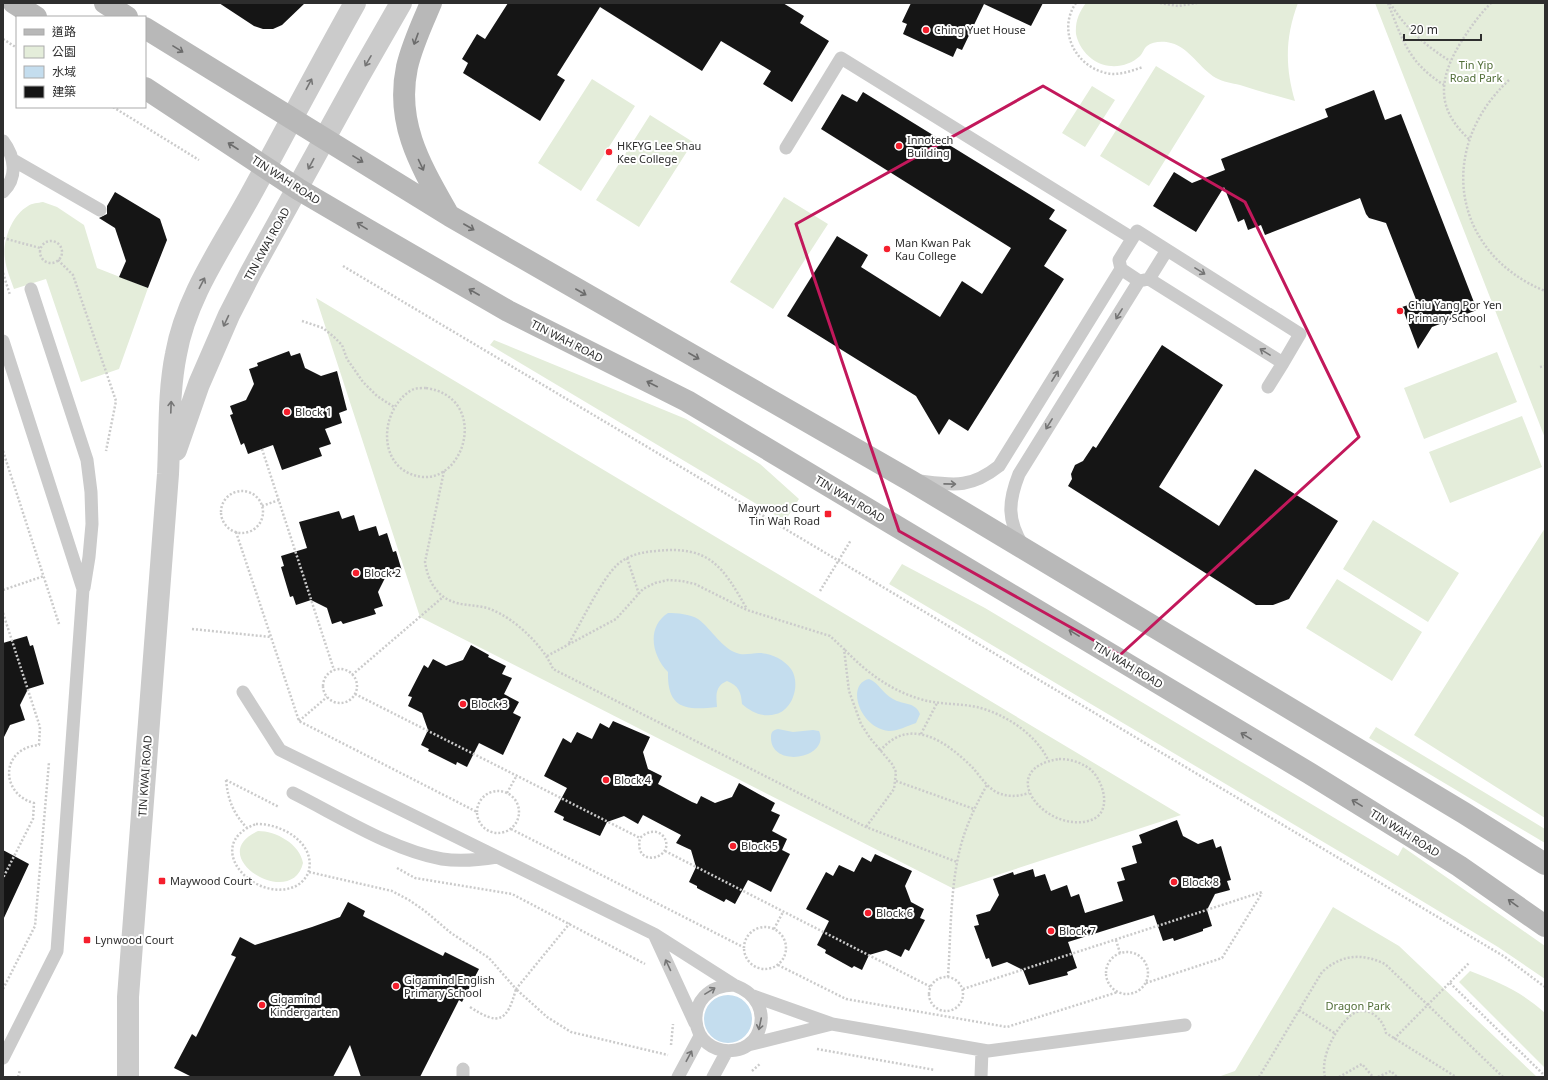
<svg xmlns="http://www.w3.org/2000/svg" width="1548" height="1080" font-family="'Noto Sans','Noto Sans TC',sans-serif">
	<rect width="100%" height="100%" fill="#fff"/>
	<!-- green -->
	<path fill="#e4edda" d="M1086 3H1298C1285 37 1285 67 1295 101 1277 96 1258 91 1240 85 1232 83 1223 82 1216 78 1200 69 1190 48 1171 43 1164 41 1153 41 1147 46 1144 48 1143 53 1140 56 1127 68 1107 70 1092 59 1084 53 1078 44 1076 34 1075 22 1079 12 1086 3Z
		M1375 3H1545V438L1398 62Z
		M1156 66 1205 96 1149 186 1100 156Z
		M592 79 635 106 581 191 538 163Z
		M1092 86 1115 100 1085 147 1062 133Z
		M650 115 693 142 639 227 596 200Z
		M784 197 828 224 773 309 730 282Z
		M43 202 57 207 84 225 97 268 148 288 119 369 81 382 46 279 14 289C11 280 6 269 5 259 2 241 12 215 28 206 32 203 38 203 43 202Z
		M316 298 1181 815 954 889 420 617Z
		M494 340 686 419 760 464 799 499 785 521 490 345Z
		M1497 352 1517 402 1424 439 1404 388Z
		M1522 416 1542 467 1450 503 1429 452Z
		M1373 520 1459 573 1428 622 1343 569Z
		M1545 528V818L1414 735Z
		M902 564 985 608 1398 856 1403 847 1545 946V979L1498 947 1384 878 889 584Z
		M1337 579 1422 632 1392 681 1306 628Z
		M1376 727 1545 829V843L1369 738Z
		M258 831C276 831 300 844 303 863 292 911 202 856 258 831Z
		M1333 907 1399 946 1537 1077H1218L1235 1071Z
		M1470 971C1499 982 1522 992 1545 1013V1068L1459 982Z"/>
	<!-- water -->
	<path fill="#c4ddee" d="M668 613C677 613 690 614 698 619 712 629 722 650 740 654 746 655 753 653 759 653 770 653 784 659 791 669 801 683 793 710 776 714 763 718 751 712 742 704 741 692 739 686 727 681 715 686 716 695 717 707 685 711 667 708 668 672 652 656 646 627 668 613Z
		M869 679C879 683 883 694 893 699 903 705 916 702 920 714L916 723C907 726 898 731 889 731 860 729 845 684 869 679Z
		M778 729 793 732 813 730 819 731C831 759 770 769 771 737 771 732 773 730 778 729Z
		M704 1019a24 24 0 1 1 48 0a24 24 0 1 1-48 0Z"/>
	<!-- building -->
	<path fill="#151515" d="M219 3H305L282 25 273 29H263L254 26Z
		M508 3H783L804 16 800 23 829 41 792 102 763 84 771 71 721 41 702 71 600 7 557 75 565 80 540 121 463 73 468 63 462 59 477 34 485 39Z
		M911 3H1043L1031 26 984 4 962 50 957 48 953 57 903 34 907 24 902 22Z
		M1374 90 1385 120 1401 114 1477 310 1432 327 1418 349 1402 307 1417 302 1386 223 1369 218 1366 214 1360 198 1265 235 1261 225 1248 230 1244 219 1238 222 1224 187 1196 232 1153 206 1174 172 1192 183 1225 170 1221 159 1328 117 1325 109Z
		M863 92 1055 210 1049 219 1067 230 1044 266 1064 279 968 431 949 419 939 435 916 396 787 316 837 236 868 255 861 267 940 317 962 281 982 294 1011 248 821 129 842 94 857 102Z
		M115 192 160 219 167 240 148 288 119 277 126 261 115 228 99 218 107 214V206Z
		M1162 345 1223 385 1159 487 1219 526 1255 469 1338 521 1289 599 1273 605H1256L1068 486 1072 479 1071 474 1075 465 1083 461 1093 446 1096 448Z
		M289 351 291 356 300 353 305 368 321 376 337 371 347 410 339 413 342 423 325 429 331 444 319 448 322 456 282 470 273 445 248 454 244 443 241 445 230 415 233 414 230 406 246 400 254 384 249 369 258 366 257 363Z
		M339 511 342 519 354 515 359 531 376 526 379 536 387 533 393 552 396 551 402 571 386 576 378 592 383 606 374 609 376 614 343 624 341 621 332 624 327 608 311 600 296 605 293 596 290 597 281 567 284 566 281 556 307 548 299 522Z
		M27 636 30 646 33 645 44 684 28 689 20 705 25 720 10 725 3 739V643Z
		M471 645 489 655 488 657 506 666 502 674 512 678 504 694 519 702 513 713 521 717 503 755 479 743 467 767 457 762 456 765 428 751 429 749 421 745 428 730 422 713 408 706 412 697 408 696 424 665 428 668 433 659 446 666 463 660Z
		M613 721 650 737 643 752 648 769 662 776 658 784 692 802 697 804 701 796 715 803 732 797 739 783 775 803 771 811 780 815 772 831 787 839 782 850 790 854 771 892 748 880 735 904 726 899 724 902 697 888V886L689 882 696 867 691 850 676 843 681 835 643 815 638 824 624 816 607 822 600 836 563 820 564 817 554 812 567 788 544 776 563 738 571 743 577 732 592 739 600 723 609 728Z
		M1177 820 1183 836 1198 844 1213 839 1216 848 1221 846 1231 880 1227 881 1230 890 1215 894 1207 910 1212 926 1203 929V931L1174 941 1173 938 1163 941 1154 915 1068 942 1077 968 1067 972 1068 975 1029 985 1023 970 1007 962 992 967 989 958 986 959 974 926 979 925 976 915 990 911 999 895 993 879 1013 872 1014 875 1033 869 1035 877 1045 874 1051 891 1067 885 1071 897 1079 894 1085 913 1123 901 1117 882 1125 880 1121 868 1137 863 1132 846 1142 843 1139 835Z
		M3 850 29 864 3 920Z
		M875 854 912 871 905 886 911 902 924 909 920 918 925 920 909 951 905 949 901 957 886 950 869 955 862 970 854 966 852 968 825 953 826 950 817 945 829 921 806 909 826 872 833 876 839 865 854 872 862 857 871 862Z
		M348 902 365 911 363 916 443 956 445 952 479 969 462 1002 459 1000 420 1077H361L350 1045 333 1077H192L174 1068 192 1034 196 1037 236 957 231 955 240 937 255 945 312 927 340 917Z"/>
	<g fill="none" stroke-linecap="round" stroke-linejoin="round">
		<!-- path -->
		<path stroke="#cbcbcb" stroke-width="2.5" stroke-dasharray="2 2" stroke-linecap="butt" d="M1076 3C1057 30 1075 66 1106 73 1118 76 1131 71 1143 67
			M1160 3 1178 6 1197 3
			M1388 3C1403 41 1408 62 1444 85
			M1390 3C1405 28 1426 46 1450 61
			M3 39 17 48
			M1509 80C1436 148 1452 253 1545 291
			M113 107 199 160
			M1469 139C1435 108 1439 78 1461 42 1470 28 1479 15 1491 3
			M3 238 40 248
			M40 252a11 11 0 1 1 22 0a11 11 0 1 1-22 0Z
			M58 260 73 275 116 401 106 451
			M343 266 1505 957 1545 987
			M3 273 10 295
			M302 321 323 328 333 336 342 345 347 359 363 382 377 396 394 407
			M1540 367 1545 366
			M426 388C488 397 467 480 423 477 383 473 378 426 400 400 403 396 409 391 414 389 418 388 423 388 426 388Z
			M262 449 334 670
			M3 451 59 624
			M444 471 425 562C428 581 437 598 457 603 468 606 479 605 490 609 514 618 543 645 553 669L866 827 957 862
			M221 512a21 21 0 1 1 42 0a21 21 0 1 1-42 0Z
			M262 506 279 500
			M236 532 299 721 477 812
			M627 558 639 594
			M3 590 44 576
			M820 591 851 540
			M3 613 40 727 39 745C0 748 0 794 34 803L33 819 3 878
			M192 629 271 637
			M569 643C581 623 601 580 617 565 628 555 642 552 656 551 710 545 723 567 747 609
			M845 650C866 672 890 690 920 699 939 705 958 703 977 707 1005 714 1036 734 1048 760
			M547 656 616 619 643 589 655 583 668 580 682 581 695 584 747 610 830 636 844 649 849 691 861 724 870 738 892 764 896 772 894 789 866 827
			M323 686a17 17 0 1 1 34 0a17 17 0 1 1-34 0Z
			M352 675 443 597
			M355 694 640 838C646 832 657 828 664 837 677 858 633 870 640 838
			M299 721 327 697
			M921 734 937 703
			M880 751C910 715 947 742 973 768 980 776 986 786 996 792 1007 797 1017 797 1029 793
			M1059 759C1070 759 1080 762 1090 769 1104 781 1114 815 1088 821 1044 832 994 769 1059 759Z
			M226 780 279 807
			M226 780C228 800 233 813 247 828
			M896 781 974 809
			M477 812a21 21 0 1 1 42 0a21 21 0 1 1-42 0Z
			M507 793 517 775
			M256 824C280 823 315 842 309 870 308 876 302 883 296 886 255 905 200 845 256 824Z
			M511 829 743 947
			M665 851 931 987
			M397 868 415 878 512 894 645 964
			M309 872 392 891 409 900 425 911 451 933 489 958 516 989 570 923
			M744 948a21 21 0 1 1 42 0a21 21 0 1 1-42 0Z
			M774 929 783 912
			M1116 940 1120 953
			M1106 973a21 21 0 1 1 42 0a21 21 0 1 1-42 0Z
			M778 965 846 999 1007 1027 1118 992
			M929 994a17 17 0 1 1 34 0a17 17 0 1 1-34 0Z
			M948 977C951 933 950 876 964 835 970 817 978 801 987 785
			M1146 983 1222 958 1262 893
			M1450 983 1545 1076
			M3 989 35 926 49 762
			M963 989 1262 892
			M470 1007C499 1026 507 1022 516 989L547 1017 571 1032 668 1055
			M1299 1010 1336 1034
			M1394 1039 1469 963
			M671 1045 673 1024
			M817 1049 935 1070
			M752 1071 761 1063
			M18 1077 20 1070
			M1259 1077 1322 972C1342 954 1362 953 1385 964L1503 1077
			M1325 1077C1320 1057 1335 1029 1350 1016 1365 1003 1383 1017 1386 1033L1456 1077
			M1339 1077 1362 1064 1373 1077
			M1378 1077 1391 1071 1397 1077"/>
		<!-- service -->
		<path stroke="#cbcbcb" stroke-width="13" d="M3 141C15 157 18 177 3 192
			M786 148 841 58 1132 238
			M13 160 100 210
			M1149 279 1283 363 1300 334 1167 250
			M31 289 87 460 91 492 92 524 89 557 84 588
			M3 341 83 589 57 951 3 1058
			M1268 387 1283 363
			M919 481C953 485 970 489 999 466L1121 269 1119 260 1137 231 1167 250 1149 279 1139 281 1121 269
			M1023 546C1007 520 1008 502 1019 474L1139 281
			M243 692 280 750 654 934 734 985C756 993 768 1012 757 1035 753 1043 744 1049 736 1050 687 1058 679 986 734 985
			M293 793C339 816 392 850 442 859 461 862 479 860 497 857
			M654 934 695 1023
			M753 996 832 1024 988 1051 1185 1025
			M748 1045 832 1024
			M463 1077V1069
			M678 1077 700 1036
			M713 1077 727 1051
			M981 1077 982 1050"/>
		<!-- tertiary -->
		<path stroke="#cbcbcb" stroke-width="22" d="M176 450 199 384 229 315 251 272 358 78 401 3
			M128 1077V997L168 474C170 435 168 393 176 354 186 297 222 247 250 196 285 132 319 67 355 3"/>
		<!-- secondary -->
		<path stroke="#b8b8b8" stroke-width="22" d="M14 3 36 17
			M105 3 127 17
			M431 3C422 24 412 45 407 67 395 124 421 166 448 214
			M145 28 450 216 911 481 1464 813 1545 864
			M145 88 298 189 368 230 508 311 687 401 1309 773 1459 866 1545 926"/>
	</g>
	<!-- one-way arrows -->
	<defs><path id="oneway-shaft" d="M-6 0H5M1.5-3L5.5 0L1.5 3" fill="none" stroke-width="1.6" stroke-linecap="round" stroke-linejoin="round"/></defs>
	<g stroke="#6c6c6c">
		<use href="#oneway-shaft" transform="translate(416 39) rotate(110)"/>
		<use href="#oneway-shaft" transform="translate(178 49) rotate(32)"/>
		<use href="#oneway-shaft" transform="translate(233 146) rotate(-147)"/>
		<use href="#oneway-shaft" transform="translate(358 159) rotate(32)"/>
		<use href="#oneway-shaft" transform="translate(421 165) rotate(65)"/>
		<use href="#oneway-shaft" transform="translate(362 226) rotate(-149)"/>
		<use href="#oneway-shaft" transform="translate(469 227) rotate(30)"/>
		<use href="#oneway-shaft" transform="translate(474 292) rotate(-150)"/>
		<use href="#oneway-shaft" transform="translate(581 292) rotate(30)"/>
		<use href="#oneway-shaft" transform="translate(694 356) rotate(30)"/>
		<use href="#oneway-shaft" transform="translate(652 384) rotate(-153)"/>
		<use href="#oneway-shaft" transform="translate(1074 633) rotate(-149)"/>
		<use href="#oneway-shaft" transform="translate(1246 736) rotate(-149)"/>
		<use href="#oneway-shaft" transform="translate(1357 803) rotate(-149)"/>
		<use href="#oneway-shaft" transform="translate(1513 903) rotate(-144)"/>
	</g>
	<g stroke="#757575">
		<use href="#oneway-shaft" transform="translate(368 61) rotate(120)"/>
		<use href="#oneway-shaft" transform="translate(309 84) rotate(-62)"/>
		<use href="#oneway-shaft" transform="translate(311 164) rotate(118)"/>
		<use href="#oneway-shaft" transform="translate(1200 271) rotate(32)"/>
		<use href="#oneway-shaft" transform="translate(202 283) rotate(-63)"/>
		<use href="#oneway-shaft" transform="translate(1119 314) rotate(122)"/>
		<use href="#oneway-shaft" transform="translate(226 321) rotate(115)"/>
		<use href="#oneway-shaft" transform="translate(1265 352) rotate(-148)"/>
		<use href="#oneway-shaft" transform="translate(1055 376) rotate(-58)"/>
		<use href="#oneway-shaft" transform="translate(171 407) rotate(-88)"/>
		<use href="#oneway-shaft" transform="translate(1049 424) rotate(122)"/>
		<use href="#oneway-shaft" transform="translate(950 484) rotate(1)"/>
		<use href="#oneway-shaft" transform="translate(668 965) rotate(-115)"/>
		<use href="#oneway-shaft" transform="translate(710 991) rotate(-31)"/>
		<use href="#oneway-shaft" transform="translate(760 1024) rotate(102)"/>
		<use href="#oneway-shaft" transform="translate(689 1056) rotate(-62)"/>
	</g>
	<!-- marked area -->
	<path fill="none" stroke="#c2185b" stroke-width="3" stroke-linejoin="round" d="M1043 86 1245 202 1359 437 1120 655 899 531 796 224Z"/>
	<!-- markers -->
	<g fill="#f51f2d" stroke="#fff" stroke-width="1.5">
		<circle cx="926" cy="30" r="4"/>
		<circle cx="899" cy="146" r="4"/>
		<circle cx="609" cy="152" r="4"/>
		<circle cx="887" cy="249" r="4"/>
		<circle cx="1400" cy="311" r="4"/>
		<circle cx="287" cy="412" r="4"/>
		<rect x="824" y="510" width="8" height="8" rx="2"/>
		<circle cx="356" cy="573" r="4"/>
		<circle cx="463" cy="704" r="4"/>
		<circle cx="606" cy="780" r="4"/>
		<circle cx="733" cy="846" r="4"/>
		<rect x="158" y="877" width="8" height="8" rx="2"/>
		<circle cx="1174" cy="882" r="4"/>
		<circle cx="868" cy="913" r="4"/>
		<circle cx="1051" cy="931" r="4"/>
		<rect x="83" y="936" width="8" height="8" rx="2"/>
		<circle cx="396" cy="986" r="4"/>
		<circle cx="262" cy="1005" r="4"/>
	</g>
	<g text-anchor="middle" stroke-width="4" stroke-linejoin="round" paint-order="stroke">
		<!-- poi labels -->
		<g font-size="11" fill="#2e2e2e" stroke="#fff" text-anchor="start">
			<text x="934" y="34">Ching Yuet House</text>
			<text x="907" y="144">Innotech<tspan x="907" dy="13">Building</tspan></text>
			<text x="617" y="150">HKFYG Lee Shau<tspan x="617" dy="13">Kee College</tspan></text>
			<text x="895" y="247">Man Kwan Pak<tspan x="895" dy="13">Kau College</tspan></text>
			<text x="1408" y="309">Chiu Yang Por Yen<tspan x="1408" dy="13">Primary School</tspan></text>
			<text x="295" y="416">Block 1</text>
			<text x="820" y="512" text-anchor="end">Maywood Court<tspan x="820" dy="13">Tin Wah Road</tspan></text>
			<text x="364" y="577">Block 2</text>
			<text x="471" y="708">Block 3</text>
			<text x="614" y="784">Block 4</text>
			<text x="741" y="850">Block 5</text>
			<text x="170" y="885">Maywood Court</text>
			<text x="1182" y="886">Block 8</text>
			<text x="876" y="917">Block 6</text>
			<text x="1059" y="935">Block 7</text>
			<text x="95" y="944">Lynwood Court</text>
			<text x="404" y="984">Gigamind English<tspan x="404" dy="13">Primary School</tspan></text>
			<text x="270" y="1003">Gigamind<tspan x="270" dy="13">Kindergarten</tspan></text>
		</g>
		<!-- park labels -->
		<g font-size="11" fill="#506d37" stroke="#fff">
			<text x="1476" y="69">Tin Yip<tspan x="1476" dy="13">Road Park</tspan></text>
			<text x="1358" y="1010">Dragon Park</text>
		</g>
		<!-- street labels -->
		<g font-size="11" fill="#2e2e2e" stroke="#fff">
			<text transform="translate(286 180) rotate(33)" y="4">TIN WAH ROAD</text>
			<text transform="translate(267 244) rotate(-61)" y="4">TIN KWAI ROAD</text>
			<text transform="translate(567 341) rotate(27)" y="4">TIN WAH ROAD</text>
			<text transform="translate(850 499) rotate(31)" y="4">TIN WAH ROAD</text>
			<text transform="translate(1128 665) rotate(31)" y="4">TIN WAH ROAD</text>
			<text transform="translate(145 776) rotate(-86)" y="4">TIN KWAI ROAD</text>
			<text transform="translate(1405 833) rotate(32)" y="4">TIN WAH ROAD</text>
		</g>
	</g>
	<!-- border -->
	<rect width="1548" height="1080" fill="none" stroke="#2e2e2e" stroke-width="8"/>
	<!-- legend -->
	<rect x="16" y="16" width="130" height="92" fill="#ffffff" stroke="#ababab"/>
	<rect x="24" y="29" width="20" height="6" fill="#b8b8b8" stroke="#ababab"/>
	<text x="52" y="36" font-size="12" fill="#2e2e2e">道路</text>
	<rect x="24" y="46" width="20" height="12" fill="#e4edda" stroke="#ababab"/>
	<text x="52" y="56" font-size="12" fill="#2e2e2e">公園</text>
	<rect x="24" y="66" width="20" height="12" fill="#c4ddee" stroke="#ababab"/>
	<text x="52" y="76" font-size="12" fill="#2e2e2e">水域</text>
	<rect x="24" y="86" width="20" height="12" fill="#151515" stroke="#ababab"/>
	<text x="52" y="96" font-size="12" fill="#2e2e2e">建築</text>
	<!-- scale -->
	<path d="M1404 34v6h77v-6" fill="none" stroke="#2e2e2e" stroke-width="2"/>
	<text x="1410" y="34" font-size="12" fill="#2e2e2e" stroke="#ffffff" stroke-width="3" paint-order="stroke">20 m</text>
</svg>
